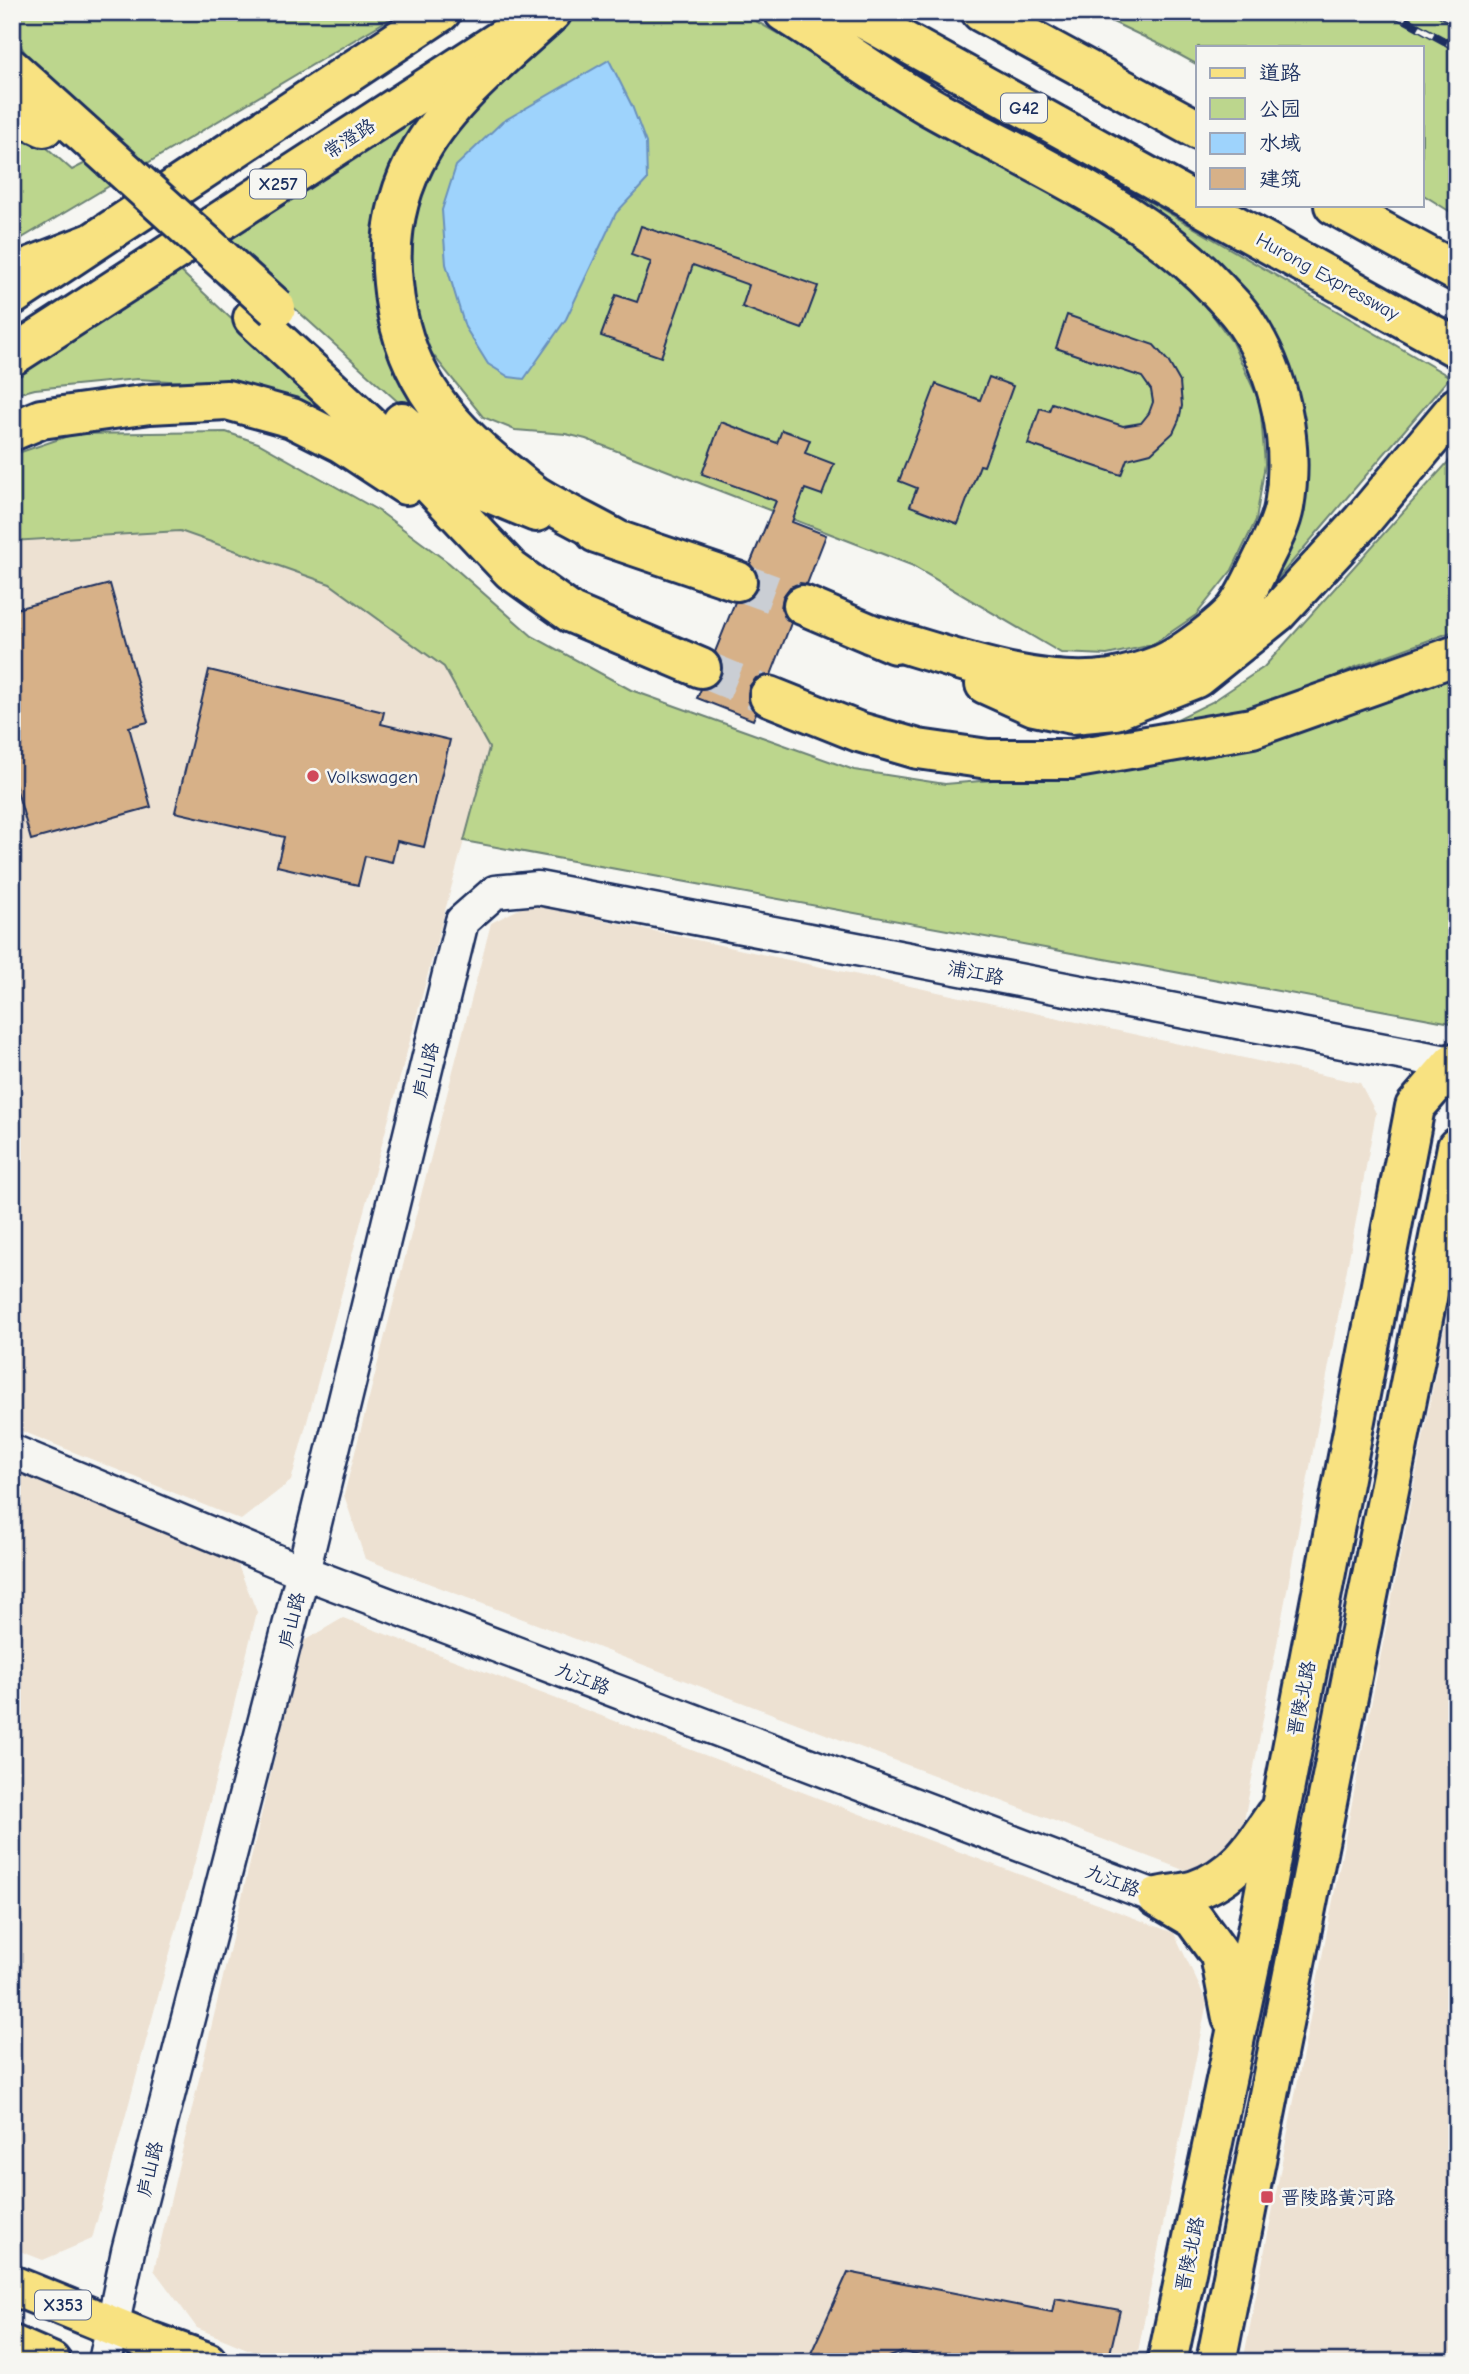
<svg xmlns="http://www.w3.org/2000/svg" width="1469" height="2374" font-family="'Comic Neue','LXGW WenKai TC',sans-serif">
	<rect width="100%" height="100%" fill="#f6f6f2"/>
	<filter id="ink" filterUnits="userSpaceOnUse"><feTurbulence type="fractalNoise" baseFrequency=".0143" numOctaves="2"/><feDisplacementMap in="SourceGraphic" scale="14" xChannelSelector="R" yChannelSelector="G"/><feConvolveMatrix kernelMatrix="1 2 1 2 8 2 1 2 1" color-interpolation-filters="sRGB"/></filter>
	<g filter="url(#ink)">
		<!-- built -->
		<path fill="#ede1d2" d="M180 531 330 584 444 667 489 748 291 1481 241 1520 12 1427V541Z
			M529 904 1360 1083 1376 1113 1241 1837 1194 1874 365 1559 344 1495 491 923Z
			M1457 1264V2362H1243Z
			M12 1465 237 1563 257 1612 198 1850 92 2239 43 2260 12 2248Z
			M343 1618 1174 1933 1207 2002 1136 2362H278L197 2328 154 2270 302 1642Z"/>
		<!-- green -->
		<path fill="#bcd68d" stroke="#6c8276" stroke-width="2" d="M12 12H401L12 244V126L37 139 72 170 123 144 37 69 12 34Z
			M574 12H740L1061 195 1150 251 1198 295 1232 342 1260 403 1265 464 1256 520 1232 570 1196 615 1152 645 1107 655 1061 653 911 565 586 439 566 434 515 430 483 417 429 350 412 321 400 262 422 165 538 39Z
			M1092 12H1457V216L1422 194V47H1198V65L1165 47Z
			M440 89 407 140 379 202 372 262 382 320 419 401 408 411 214 235Z
			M1040 138 1450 377 1268 590 1290 525 1274 353 1035 145Z
			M173 264 340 421 204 383 137 379 35 389 12 395V365Z
			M226 432 258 443 379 511 449 563 532 636 631 690 854 770 945 784 1149 767 1273 737 1457 675V1024L464 841 489 748 444 667 330 584 180 531 12 541V455L74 434Z
			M1457 452V630L1353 668 1294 695 1178 727 1173 721 1212 702 1264 667Z"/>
		<!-- water -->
		<path fill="#9ed3fc" stroke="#6a91bd" stroke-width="2" d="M609 60 632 106 646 143 647 180 616 213 566 319 524 379 509 377 488 364 465 327 446 264 442 210 456 166 502 122Z"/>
		<!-- building -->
		<path fill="#d7b188" stroke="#1b2f5e" stroke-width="2" d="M641 226 818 286 802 329 742 307 749 285 693 265 661 357 601 336 616 295 637 302 651 262 631 255Z
			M1067 315 1154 345 1168 361 1180 382 1182 406 1179 420 1173 433 1151 453 1127 459 1121 475 1028 444 1040 408 1049 411 1052 403 1123 426 1141 423 1149 413 1153 402 1151 390 1142 377 1056 348Z
			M989 377 1013 386 984 466 980 465 958 524 910 506 917 488 899 481 936 384 980 400Z
			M721 422 777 443 782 430 810 440 805 453 834 464 822 495 805 489 792 522 826 535 807 584 800 583 790 587 783 597 781 608 785 618 791 623 771 675 756 678 749 687 748 700 756 713 753 720 697 698 701 689 714 686 721 676 723 665 715 652 735 602H742L751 598 757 589 758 576 750 564 776 501 702 474Z
			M110 584 148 722 129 727 151 807 31 840 12 773V610Z
			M209 670 384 712 381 724 450 740 424 847 397 841 392 862 365 856 358 885 277 866 284 837 175 812Z
			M848 2272 1052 2312 1055 2298 1120 2310 1108 2362H947L903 2352 889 2357 887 2362H807Z"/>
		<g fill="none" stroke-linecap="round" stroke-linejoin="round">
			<!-- highway-tunnel -->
			<path stroke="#caced4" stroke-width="38" stroke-dasharray="38 19" stroke-linecap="butt" d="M737 581 803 605
				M701 668 769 696"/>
			<!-- minor casing -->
			<g stroke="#1b2f5e" stroke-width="37">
				<path id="minor" d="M12 1451 303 1572 1157 1897
					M105 2362 128 2251 303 1572 462 921 495 892 538 888 1457 1064"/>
			</g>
			<!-- major casing -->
			<g stroke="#1b2f5e" stroke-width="44">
				<path id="major" d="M12 296 441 12
					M12 356 516 30
					M1157 1897 1194 1919 1220 1955 1232 2018
					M1157 1897C1169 1894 1183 1894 1195 1890 1235 1876 1253 1848 1275 1815
					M12 2285 149 2341 207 2362
					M12 2345 51 2362
					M1167 2362 1257 1932 1415 1107 1453 1063
					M1216 2362 1457 1147"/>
			</g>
			<!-- highway casing -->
			<g stroke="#1b2f5e" stroke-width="44">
				<path id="highway" d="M552 12C507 53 451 98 421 150 397 191 388 237 393 283 400 367 441 422 506 472 516 480 525 488 535 495 562 512 591 525 619 541
					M784 12C836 44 886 82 938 111 1033 164 1145 210 1219 291 1227 300 1237 309 1244 320 1280 373 1295 443 1284 507 1281 524 1271 543 1263 559 1255 575 1247 594 1236 609 1223 625 1179 658 1160 665 1145 671 1127 676 1111 679 1037 691 943 654 871 634
					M851 12 1198 204
					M981 12 1198 130
					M12 69 94 143
					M12 112 44 127
					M1199 205 1457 348
					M1334 205 1457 272
					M12 274 89 244
					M253 318 409 462 511 570 571 613 701 668
					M402 422 473 486 536 512
					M12 431 41 419 150 404 227 400 292 418 342 443 406 485
					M596 533 737 581
					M803 605 895 644
					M985 684 1034 706 1072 714 1115 710 1196 678 1277 613 1361 522 1457 407
					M769 696 859 732 918 749 988 759H1071L1252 728 1457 655"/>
			</g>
			<!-- minor -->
			<use href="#minor" stroke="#f6f6f2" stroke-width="32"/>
			<!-- major -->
			<use href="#major" stroke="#f8e281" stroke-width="38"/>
			<!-- highway -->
			<use href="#highway" stroke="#f8e281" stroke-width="38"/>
			<!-- rail casing -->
			<g stroke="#1b2f5e" stroke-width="8">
				<path id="rail" d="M1391 12 1457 48
					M1438 12 1457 23"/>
			</g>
			<!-- rail -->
			<use href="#rail" stroke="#f6f6f2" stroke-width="5" stroke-dasharray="16" stroke-linecap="butt"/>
			<!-- highway-bridge casing -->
			<g stroke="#1b2f5e" stroke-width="44" stroke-linecap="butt">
				<path id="highway-bridge" d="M94 143 276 308"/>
			</g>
			<!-- highway-bridge -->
			<use href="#highway-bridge" stroke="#f8e281" stroke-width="38"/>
		</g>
	</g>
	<!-- markers -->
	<g fill="#d1495b" stroke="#f6f6f2" stroke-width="2.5">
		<circle cx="313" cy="776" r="7"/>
		<rect x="1260" y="2190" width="14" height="14" rx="3.5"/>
	</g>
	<g text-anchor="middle" stroke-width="5" stroke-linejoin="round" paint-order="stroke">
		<!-- shield labels -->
		<g fill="#f6f6f2" stroke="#5d6b8a" stroke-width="2">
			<rect x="1001" y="93.5" width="46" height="29" rx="5"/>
			<rect x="250" y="169.5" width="56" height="29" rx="5"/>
			<rect x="35" y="2290.5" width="56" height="29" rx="5"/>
		</g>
		<g font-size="18" font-weight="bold" fill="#1b2f5e">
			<text x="1024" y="114">G42</text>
			<text x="278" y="190">X257</text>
			<text x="63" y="2311">X353</text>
		</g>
		<!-- street labels -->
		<g font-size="19" fill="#1b2f5e" stroke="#f6f6f2">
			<text transform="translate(349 138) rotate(-33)" y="7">常澄路</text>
			<text transform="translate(1328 276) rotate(29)" y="7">Hurong Expressway</text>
			<text transform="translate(976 972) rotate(11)" y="7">浦江路</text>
			<text transform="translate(425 1070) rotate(-76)" y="7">庐山路</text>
			<text transform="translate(291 1620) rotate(-76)" y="7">庐山路</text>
			<text transform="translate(583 1678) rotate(21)" y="7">九江路</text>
			<text transform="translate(1301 1698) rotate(-79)" y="7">晋陵北路</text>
			<text transform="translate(1113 1880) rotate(21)" y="7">九江路</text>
			<text transform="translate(149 2169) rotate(-76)" y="7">庐山路</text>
			<text transform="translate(1189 2254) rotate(-78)" y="7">晋陵北路</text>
		</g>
		<!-- poi labels -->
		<g font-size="19" fill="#1b2f5e" stroke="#f6f6f2" text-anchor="start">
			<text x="327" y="783">Volkswagen</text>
			<text x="1281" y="2204">晋陵路黄河路</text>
		</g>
	</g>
	<!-- margin -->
	<rect width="1469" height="2374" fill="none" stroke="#f6f6f2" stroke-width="42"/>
	<rect x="21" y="21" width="1427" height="2332" fill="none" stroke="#1b2f5e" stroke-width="2.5" filter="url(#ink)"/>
	<!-- legend -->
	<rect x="1196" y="46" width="228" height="161" fill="#f6f6f2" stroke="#9ea6b7" stroke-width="2"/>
	<rect x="1210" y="68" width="35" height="10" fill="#f8e281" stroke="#9ea6b7" stroke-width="2"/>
	<text x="1259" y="80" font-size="21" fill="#1b2f5e">道路</text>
	<rect x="1210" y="98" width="35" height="21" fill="#bcd68d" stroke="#9ea6b7" stroke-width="2"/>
	<text x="1259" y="116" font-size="21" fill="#1b2f5e">公园</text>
	<rect x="1210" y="133" width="35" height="21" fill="#9ed3fc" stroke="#9ea6b7" stroke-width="2"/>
	<text x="1259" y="150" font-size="21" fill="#1b2f5e">水域</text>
	<rect x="1210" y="168" width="35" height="21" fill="#d7b188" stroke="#9ea6b7" stroke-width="2"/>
	<text x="1259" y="186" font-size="21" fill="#1b2f5e">建筑</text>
</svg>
